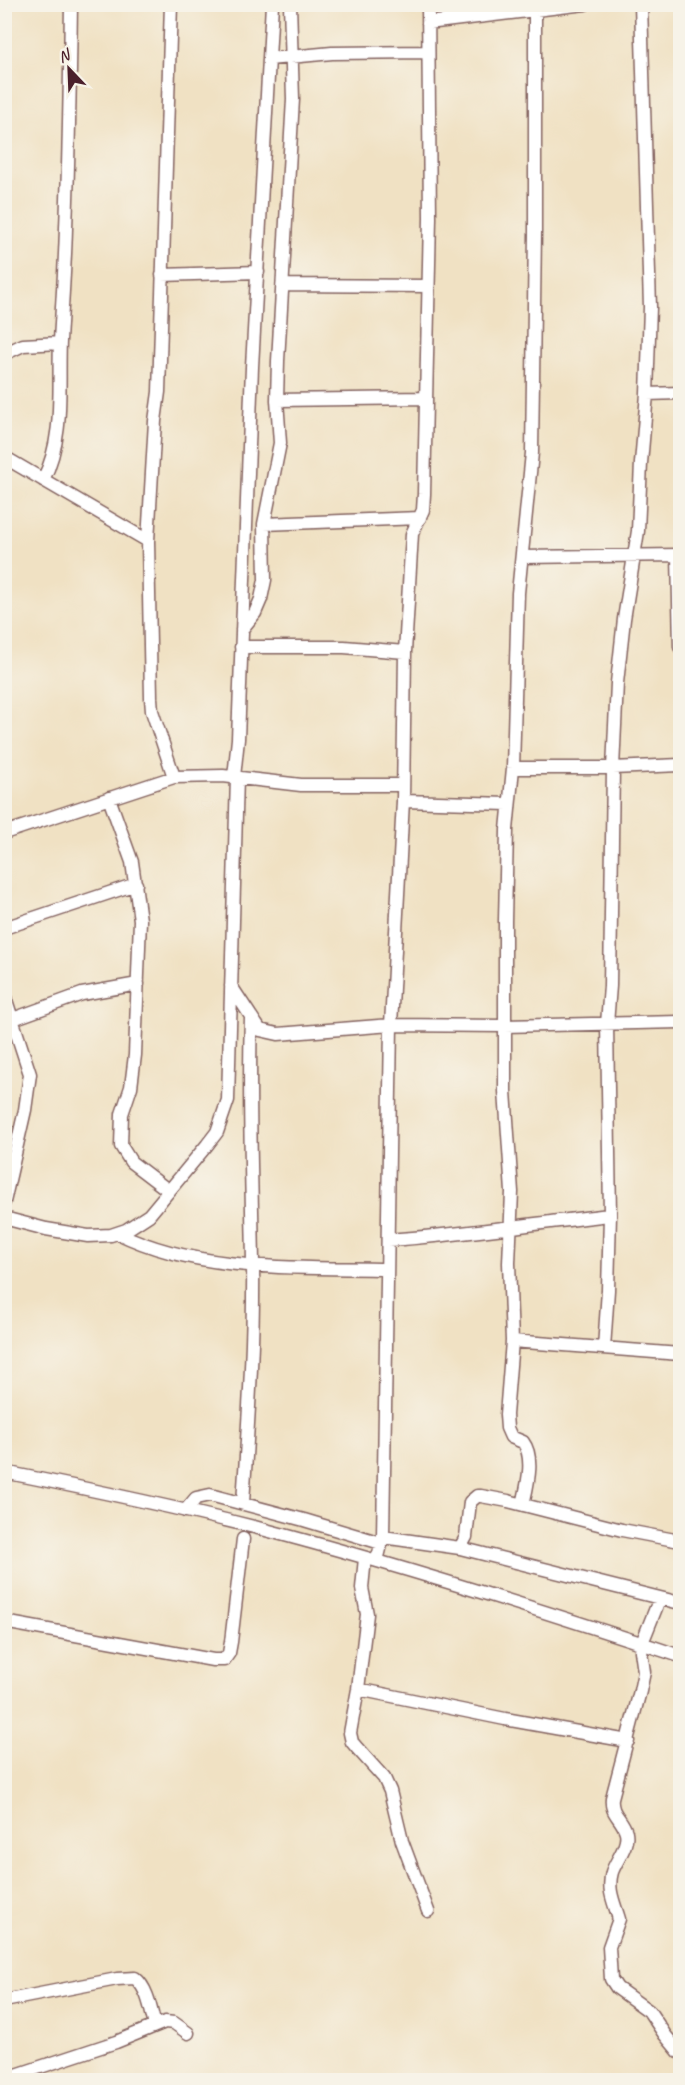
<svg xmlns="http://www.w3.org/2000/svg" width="685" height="2085" font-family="Caveat,sans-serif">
	<rect width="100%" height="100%" fill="#f7f3e8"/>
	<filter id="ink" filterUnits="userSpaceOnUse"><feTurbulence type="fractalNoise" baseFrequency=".0167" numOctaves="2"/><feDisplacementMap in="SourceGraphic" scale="12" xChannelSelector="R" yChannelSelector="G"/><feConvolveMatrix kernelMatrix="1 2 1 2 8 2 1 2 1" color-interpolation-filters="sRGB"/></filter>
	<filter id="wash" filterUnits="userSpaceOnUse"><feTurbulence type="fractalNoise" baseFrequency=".008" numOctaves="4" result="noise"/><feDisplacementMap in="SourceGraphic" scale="24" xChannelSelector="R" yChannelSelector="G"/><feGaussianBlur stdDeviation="1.35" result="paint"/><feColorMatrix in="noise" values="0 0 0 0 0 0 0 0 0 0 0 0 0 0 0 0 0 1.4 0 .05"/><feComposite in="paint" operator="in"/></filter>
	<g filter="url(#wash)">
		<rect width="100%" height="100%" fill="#f0e1c3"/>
	</g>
	<g filter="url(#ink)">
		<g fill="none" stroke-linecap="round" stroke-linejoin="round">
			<!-- minor casing -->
			<g stroke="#846360" stroke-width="15">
				<path id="minor" d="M171 4 159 392 155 421 148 541 151 698 152 711 174 777
					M428 23 585 4
					M269 59 332 53 428 52
					M162 275 258 272
					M284 285 428 286
					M4 354 23 345 60 343
					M647 394 680 393
					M277 400 425 398
					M4 457 148 541
					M43 480C65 437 58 388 60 341 62 304 65 266 66 228 69 153 70 79 71 4
					M264 524 420 518
					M678 555 680 647
					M522 557 680 555
					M242 629 255 613 261 599 265 580 264 524 280 443 277 400 278 361 293 99 290 4
					M241 647H344L405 652
					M513 768H613L680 765
					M234 777 238 739 252 367 272 4
					M109 798 132 862 140 920 135 1055 131 1087 122 1114 121 1146 131 1162 169 1191
					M403 801 508 804
					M4 833 174 777 223 776 301 785H403
					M4 928 136 884
					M231 986 260 1030 278 1034 391 1025 504 1026 680 1022
					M4 994 30 1074 25 1110 4 1202
					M13 1019 82 994 138 984
					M4 1218 46 1229 88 1236 111 1235 126 1230 149 1215 207 1145 217 1132 228 1100 237 777
					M118 1233C200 1273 299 1267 387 1269
					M388 1240C462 1235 536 1223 610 1215
					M512 1341 680 1354
					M604 1348 608 1290 610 1215 607 1024 610 986 613 768 617 683 624 619 638 531 641 463 647 394 650 307 641 4
					M4 1472C89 1489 174 1507 258 1528 400 1565 541 1610 680 1656
					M243 1503C248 1424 254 1344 253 1265 252 1183 248 1100 251 1018
					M523 1505C527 1486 535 1458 523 1442L511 1437 507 1428 506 1415 512 1341 509 1263 512 1192 505 1091V921L507 830 513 768 518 593 532 453 535 232V4
					M185 1511 196 1498 210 1495 304 1520 381 1543
					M383 1537 460 1548 680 1603
					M460 1548 466 1537 470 1502 477 1496H481L508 1501 622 1530 680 1541
					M365 1558 362 1588 367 1614 358 1689 350 1733 352 1742 357 1748 384 1778 390 1791 402 1841 428 1911
					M377 1561 383 1537 391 1025 403 801 405 652 412 534 423 510 424 494 430 218 428 4
					M660 1598 642 1643 641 1651 644 1672 640 1691 612 1798C610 1814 622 1818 626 1832 629 1846 616 1860 612 1872 607 1890 614 1902 619 1919L609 1947 611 1979 617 1988 649 2011 665 2035 680 2053
					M4 1622 213 1660H224L229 1653 231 1642 243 1539
					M358 1689 505 1719 628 1741
					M4 2001 117 1979 135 1978C148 1988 151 2011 155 2026
					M4 2079 116 2042 165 2022 174 2023 188 2033"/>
			</g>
			<!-- minor -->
			<use href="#minor" stroke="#fff" stroke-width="12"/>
		</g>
	</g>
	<!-- margin -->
	<rect width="685" height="2085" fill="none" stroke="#f7f3e8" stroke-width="24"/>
	<!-- north arrow -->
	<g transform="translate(69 69) rotate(337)" stroke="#f7f3e8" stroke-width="4.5" paint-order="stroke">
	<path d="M0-4.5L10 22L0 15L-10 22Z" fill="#4a1f2b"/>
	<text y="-9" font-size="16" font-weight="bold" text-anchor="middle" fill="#4a1f2b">N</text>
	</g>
</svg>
